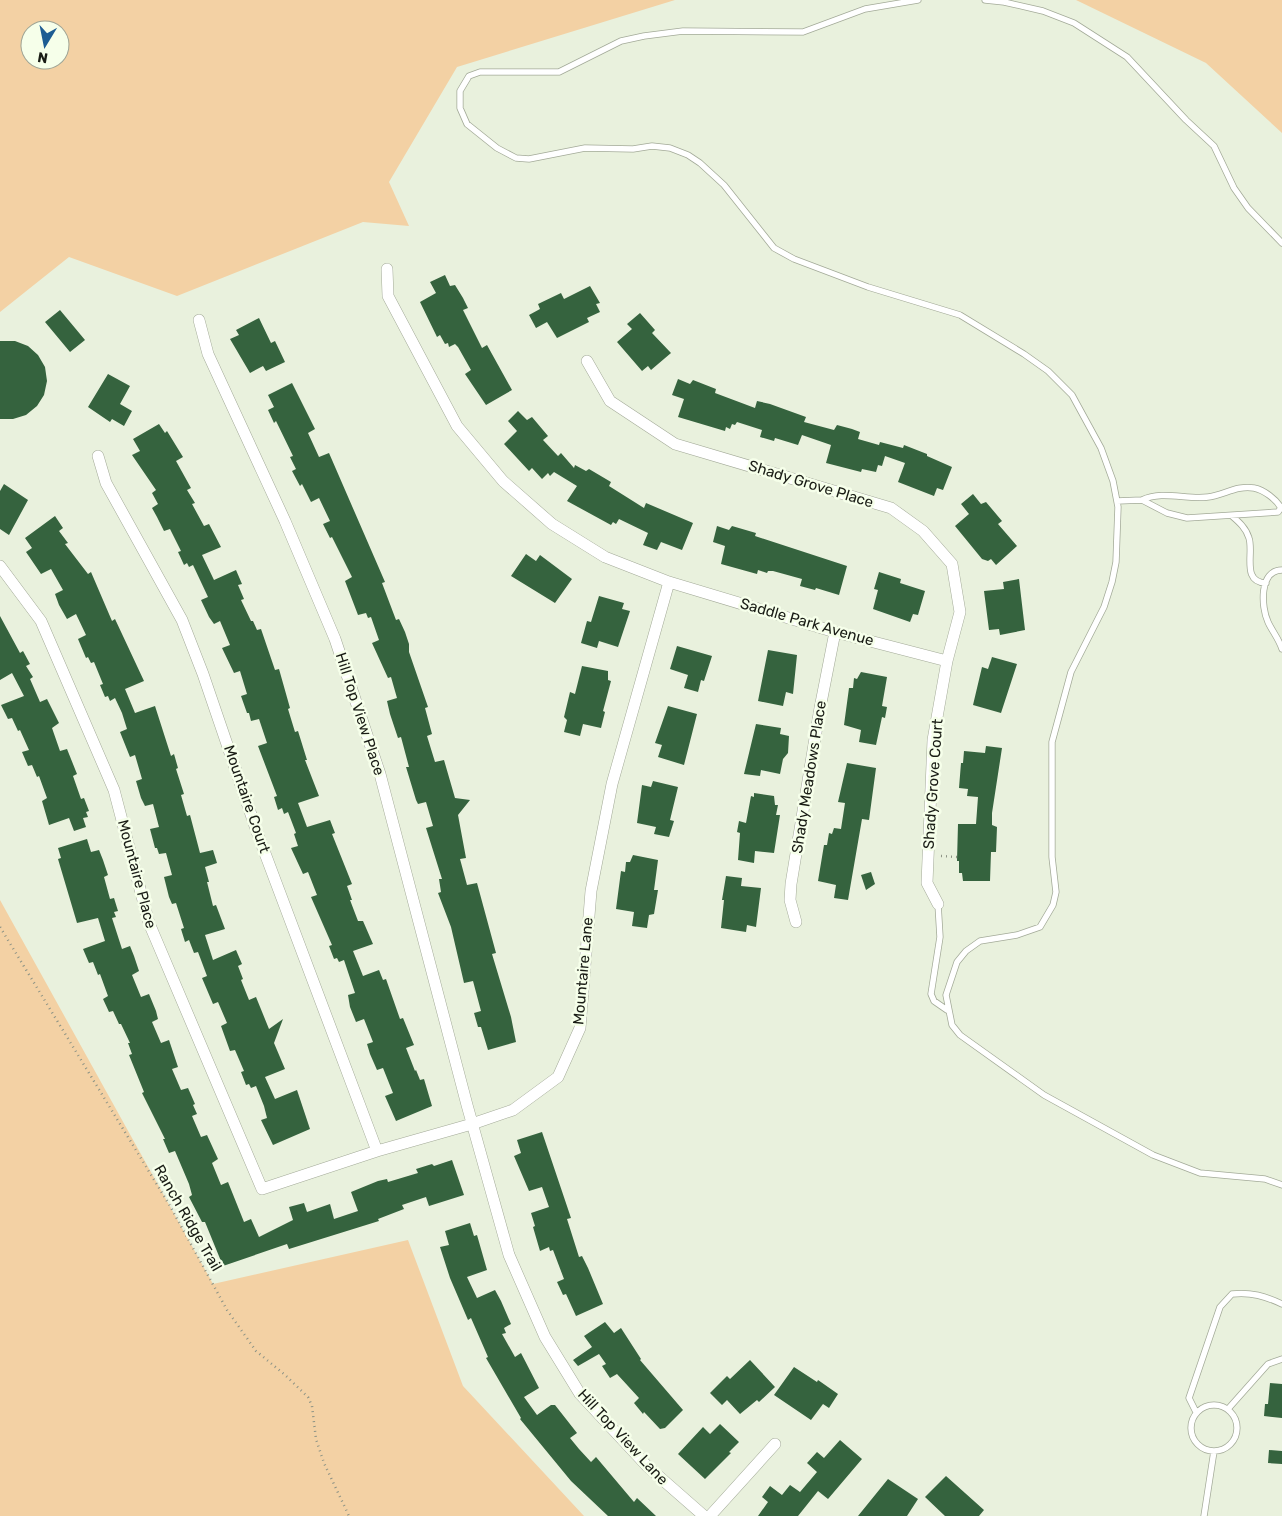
<svg xmlns="http://www.w3.org/2000/svg" width="1282" height="1516" font-family="Rubik,sans-serif">
	<rect width="100%" height="100%" fill="#e9f1dd"/>
	<!-- grass -->
	<path fill="#f3d1a4" fill-rule="evenodd" d="M0 0H675L457 67 389 182 409 226 363 222 177 296 69 257 0 312ZM30 30H60V60H30Z
		M1076 0H1282V133L1206 63Z
		M0 900 213 1284 408 1240 463 1386 584 1516H0Z"/>
	<!-- building -->
	<path fill="#35633e" d="M445 275 450 286 455 285 463 298 468 308 463 310 482 348 487 345 512 390 486 405 465 374 471 370 458 347 455 344 449 347 448 343 445 344 440 335 437 337 420 302 436 293 430 282Z
		M590 286 600 303 596 304 600 312 587 318 589 322 557 338 547 322 536 328 529 315 540 309 538 304 561 293 564 299Z
		M60 310 85 340 70 352 45 322Z
		M640 313 655 330 652 333 671 353 651 370 648 366 642 371 617 342 632 329 627 324Z
		M259 318 271 343 275 341 285 362 266 371 263 366 250 373 230 339 239 335 236 330Z
		M0 341H15L28 346 38 355 45 367 47 381 44 395 37 406 26 415 13 419H0Z
		M108 374 130 386 120 404 132 411 124 426 112 419 110 422 88 407Z
		M678 379 690 384 693 380 716 389 715 393 755 408 757 401 770 404 806 417 804 422 834 430 837 425 852 429 860 432 858 439 879 445 880 442 903 448 904 445 927 454V456L952 467 943 490 937 488 934 496 898 482 905 463 885 456 882 466 878 465 876 472 862 469 861 472 826 463 831 445 802 435 798 445 775 438 774 441 760 437 762 430 737 422 735 425 732 424 730 429 726 427 725 431 678 417 684 399 672 395Z
		M292 383 315 429 308 433 319 457 329 453 385 582 382 583 396 620 399 619 405 632 409 644V652L428 707 425 708 432 734 427 736 435 762 444 760 455 798 470 800 458 815 466 858 460 859 467 885 477 883 496 953 492 954 511 1017 516 1042 488 1050 481 1027H478L474 1013 481 1011 473 981 464 983 451 927 438 893 441 892 439 879H442L426 828 433 826 426 802 418 804 416 800 406 767H409L401 737 398 738 390 714 387 701 397 698 391 677 388 678 372 643 379 640 371 617 368 618 366 613 358 615 345 581 352 577 332 537 330 538 323 524 330 521 319 498 311 502 302 484 300 486 292 471 296 469 290 457 293 456 276 421 274 423 268 410 274 407 268 395Z
		M518 411 527 420 532 417 548 436 543 440 558 456 561 453 574 468 575 465 586 471 589 469 611 482 609 486 644 508 646 503 693 523 682 550 661 542 657 550 643 545 648 533 619 519 616 524 613 522 611 525 567 501 577 486 554 472 550 476 548 473 542 479 532 468 529 471 504 444 517 431 508 421Z
		M159 424 165 433 167 431 183 457 176 461 191 488 187 490 195 503 192 504 204 526 209 524 221 547 202 555 214 580 236 570 242 584 238 585 244 599 241 600 251 621H253L257 630 261 629 275 670 279 669 290 708 288 709 295 732 298 731 307 760H305L319 796 298 803 307 827 330 820 335 833 332 834 352 884 347 886 352 900H350L358 921H363L373 944 353 951 363 976 379 970 383 980 386 979 400 1019 403 1018 414 1045 406 1048 415 1071 416 1070 420 1080 424 1079 432 1106 396 1121 385 1096 393 1093 383 1068 377 1070 370 1054 367 1044 373 1042 364 1019 356 1022 350 1007 348 995 355 993 344 960 339 962 337 958 334 959 329 946 332 945 311 897 317 895 308 872 303 874 291 848 298 846 294 834 296 833 288 812 284 814 282 808 278 810 274 797 277 796 258 746 267 743 259 719 251 721 249 713H247L241 696 247 694 240 671 234 673 222 648 230 645 220 621 214 624 209 617 201 600 208 597 193 565 189 567 187 563 184 565 178 552 181 551 170 529 164 531 157 517 152 508 158 504 152 493 156 490 132 455 140 451 133 439Z
		M4 484 28 500 9 535 0 529V491Z
		M973 494 981 504 986 502 1002 521 998 524 1017 546 996 565 991 559 988 561 982 559 955 526 969 514 961 504Z
		M55 516 63 528 59 531 68 543 65 544 88 574 91 572 112 621 115 619 144 681 125 689 135 713 155 706 171 756 174 754 178 768 176 769 184 794 181 795 187 816 190 815 200 853 213 850 217 863 205 867 209 882H207L213 906 216 905 225 929 205 935 213 960 236 950 242 964 238 966 243 979 241 980 249 1000 256 997 269 1029 283 1019 274 1043 285 1069 265 1077 275 1099 297 1090 310 1129 273 1145 261 1120 267 1118 264 1106 256 1086 251 1088 249 1084 246 1085 241 1072 244 1071 235 1050 230 1051 221 1026 227 1023 218 1002 213 1004 202 978 207 976 198 952 194 953 189 940 185 942 181 929 184 928 176 903 172 904 169 897 164 877 172 875 166 853 159 854 157 848H155L150 829 159 827 153 804 145 806 141 798 136 781 142 779 135 755 130 757 120 732 127 729 122 713 115 698 110 701 108 696 105 697 100 685 103 684 94 662 91 663 88 657 86 658 78 639 86 635 76 614 67 619 59 605 55 594 63 590 51 569 41 574 26 552 32 548 25 538Z
		M717 526 729 530 732 526 756 533 755 536 847 566 839 595 816 588 815 590 800 586 802 579 773 571H768L767 573 758 570 757 574 721 564 725 546 713 542Z
		M526 554 536 561 540 555 572 579 555 603 511 576Z
		M879 572 901 579 900 583 925 591 918 615 913 614 910 622 873 609 878 590 874 589Z
		M1019 579 1025 630 1000 635 999 629 989 630 984 591 1004 589 1003 582Z
		M599 596 624 603 622 609 630 611 618 647 599 641 597 648 581 643 587 621 591 622Z
		M0 616 20 653 23 651 30 664 26 666 33 677 30 679 40 702 47 699 59 723 52 728 60 751 67 749 77 774 73 776 81 799 84 798 89 811 86 812 88 817 83 818 86 827 74 831 69 818 49 825 42 801 47 798 39 776 37 777 32 765 28 766 22 752 29 750 20 730 18 731 12 718 8 719 1 705 24 696 12 673 0 680Z
		M677 646 712 656 704 681 701 680 698 692 684 688 688 675 670 669Z
		M768 650 797 655 793 694 786 692 783 706 758 701Z
		M992 657 1017 664 1001 713 973 705 982 667 988 669Z
		M582 666 608 671V680L611 681 603 711 605 712 601 728 583 724 580 736 564 732 567 720 564 717 570 692 575 694Z
		M861 672 887 677 882 706 887 707 885 718 882 717 876 745 859 742 861 730 844 725 849 688H853L854 678 857 679Z
		M668 706 697 714 684 765 658 757 662 745 655 743Z
		M756 724 781 728 780 734 789 736 788 753 783 759 780 774 761 770 760 776 744 774Z
		M986 746 1002 748 992 813V825L997 827 996 852H991L990 881H963L962 873H959V861H957L958 824H976L978 797 967 796 968 789 959 788 961 763H963L964 751 985 753Z
		M847 763 876 768 869 820 862 819 848 900 834 898 836 885 818 881 824 845H827L829 833 832 834 834 828 841 829 845 803 838 802Z
		M653 781 678 787 670 820 674 821 669 837 654 834 656 827 637 823 642 785 651 787Z
		M754 793 774 796 775 805H778L776 815H780L774 853 755 851 754 863 738 860 740 833 737 832 739 821 746 823 751 796 754 797Z
		M87 839 91 852 99 850 103 860 108 875 104 877 110 899 114 898 118 911 114 912 116 917 112 918 122 949 130 946 134 956 139 971 132 975 141 997 149 994 156 1011 158 1019 152 1022 161 1043 169 1040 178 1067 172 1069 181 1090 188 1088 195 1104 193 1105 197 1114 192 1116 201 1137 207 1135 218 1159 212 1163 221 1185 228 1182 244 1222 251 1219 259 1237 293 1220 289 1207 304 1203 307 1212 330 1204 334 1219 358 1211 351 1192 378 1181 387 1179 388 1182 418 1173 416 1169 432 1164 434 1166 452 1160 464 1195 429 1206 426 1197 402 1205 404 1209 378 1219 379 1221 289 1249 287 1244 223 1266 205 1222H202L189 1197 192 1195 189 1184 175 1151 169 1153 163 1139H165L142 1093 144 1092 129 1055 132 1054 128 1043H130L121 1024H119L113 1011 109 1012 103 999 108 996 100 974 98 975 93 962 89 963 83 949 105 941 98 918 77 923 58 859 61 858 58 848Z
		M633 855 658 860 654 890H658L654 914 649 915 647 928 632 926 634 912 616 909 621 871 625 872 626 862H630Z
		M871 872 875 884 866 890 861 875Z
		M726 876 742 878 741 886 761 888 756 927 747 925 746 932 721 928 724 900H722Z
		M542 1132 571 1218 567 1219 579 1257 582 1256 588 1268 603 1304 576 1316 566 1294 563 1295 557 1282 564 1279 553 1250 550 1251 549 1247 540 1251 533 1227 535 1226 531 1213 549 1207 542 1187 529 1191 514 1156 521 1153 517 1140Z
		M470 1223 474 1236 477 1235 487 1270 467 1277 477 1298 495 1290 501 1301 511 1324 504 1328 506 1333 502 1334 515 1357 521 1353 539 1388 524 1397 537 1415 551 1405H555L577 1433 570 1438 579 1449 591 1462 596 1457 634 1502 637 1498 656 1516H608L571 1481 520 1419 521 1418 486 1358 488 1357 471 1318 468 1320 450 1278 440 1247 449 1245 445 1231Z
		M605 1322 614 1333 621 1328 641 1359 640 1360 683 1410 665 1428 660 1429 644 1412 643 1414 634 1403 639 1398 617 1374 610 1378 602 1366 606 1364 599 1354 578 1366 573 1360 592 1347 584 1336Z
		M750 1360 775 1387 759 1402 757 1400 740 1414 727 1400 722 1405 710 1393 727 1376 730 1379Z
		M794 1367 817 1382 818 1380 838 1394 829 1408 823 1404 811 1420 774 1395Z
		M1270 1383 1282 1384V1418L1264 1416 1265 1404H1268Z
		M720 1424 739 1442 729 1452 731 1453 705 1479 678 1454 703 1427 710 1434Z
		M840 1440 862 1459 828 1499 818 1491 798 1516H758L768 1502 762 1497 770 1486 782 1495 790 1485 800 1492 817 1472 807 1463 817 1452 824 1458Z
		M1269 1450 1282 1451V1464L1268 1463Z
		M946 1476 984 1510 979 1516H945L925 1497Z
		M888 1479 918 1499 907 1516H858Z"/>
	<g fill="none" stroke-linecap="round" stroke-linejoin="round">
		<!-- service casing -->
		<g stroke="#a3aa98" stroke-width="7">
			<path id="service" d="M918 0 865 9 803 32 683 31 644 36 621 41 559 72H480L469 76 460 91V108L467 124 497 148 516 158 529 159 585 148 633 149 652 146 670 148 688 155 700 163 724 185 774 248 794 259 868 287 960 315 1024 354 1048 371 1072 395 1101 448 1113 481 1118 507 1116 562 1112 582 1104 607 1071 672 1052 742V857L1056 892 1053 905 1040 927 1017 935 980 941 966 951 957 962 946 995 952 1025 960 1035 1044 1095 1153 1155 1200 1173 1265 1179 1282 1185
				M985 0 1004 2 1043 11 1074 23 1127 57 1186 120 1214 146 1234 188 1248 208 1282 243
				M1117 501 1142 500 1167 513 1187 518 1278 512 1281 508C1276 499 1264 490 1254 488 1237 485 1224 495 1208 497 1187 500 1162 490 1142 500
				M1232 516C1239 522 1246 528 1249 538 1254 553 1241 582 1266 583
				M1282 570C1259 570 1261 607 1268 622 1272 631 1279 639 1282 649
				M938 904 940 937 931 994 934 1001 947 1010
				M1191 1428a23 23 0 1 1 46 0a23 23 0 1 1-46 0Z
				M1228 1409 1268 1364 1282 1359
				M1196 1412 1189 1398 1220 1307 1232 1294C1251 1292 1265 1296 1282 1304
				M1204 1516 1214 1451"/>
		</g>
		<!-- minor casing -->
		<g stroke="#a3aa98" stroke-width="12">
			<path id="minor" d="M387 269 388 296 457 426 503 481 552 524 605 557 669 582 835 632 947 661
				M199 320 208 354 285 521 335 639 380 774 467 1105 509 1255 545 1337 580 1394 647 1466 704 1516
				M587 361 610 401 675 444 891 508 923 531 952 564 960 612 947 661 933 740 927 883 938 904
				M98 456 106 483 182 620 203 674 257 832 377 1151
				M0 566 41 621 114 790 149 923 262 1189 377 1151 472 1124 513 1110 558 1077 580 1028 591 891 612 784 669 582
				M796 922 790 900 791 884 820 708 835 632
				M710 1516 775 1444"/>
		</g>
		<!-- path -->
		<path stroke="#8d9385" stroke-width="2.5" stroke-dasharray="1 4" stroke-linecap="butt" d="M941 856 957 857
			M0 927 170 1206 227 1310 256 1351 284 1374 308 1397 312 1406 316 1439 324 1463 349 1516"/>
		<!-- service -->
		<use href="#service" stroke="#fff" stroke-width="5.5"/>
		<!-- minor -->
		<use href="#minor" stroke="#fff" stroke-width="11"/>
	</g>
	<g text-anchor="middle" stroke-width="5" stroke-linejoin="round" paint-order="stroke">
		<!-- street labels -->
		<g font-size="15" fill="#191c15" stroke="#f6ffea">
			<text transform="translate(811 484) rotate(17)" y="5">Shady Grove Place</text>
			<text transform="translate(807 622) rotate(16)" y="5">Saddle Park Avenue</text>
			<text transform="translate(360 714) rotate(72)" y="5">Hill Top View Place</text>
			<text transform="translate(809 777) rotate(-81)" y="5">Shady Meadows Place</text>
			<text transform="translate(933 784) rotate(-86)" y="5">Shady Grove Court</text>
			<text transform="translate(247 799) rotate(71)" y="5">Mountaire Court</text>
			<text transform="translate(137 874) rotate(75)" y="5">Mountaire Place</text>
			<text transform="translate(583 971) rotate(-85)" y="5">Mountaire Lane</text>
			<text transform="translate(188 1218) rotate(60)" y="5">Ranch Ridge Trail</text>
			<text transform="translate(623 1437) rotate(47)" y="5">Hill Top View Lane</text>
		</g>
	</g>
	<!-- north arrow -->
	<g transform="translate(45 45) rotate(190)"><circle r="24" fill="#f6ffea" stroke="#9ea495"/>
	<path d="M0-4L9 19L0 12L-9 19Z" fill="#1d5d93"/>
	<text y="-8" font-size="14" font-weight="bold" text-anchor="middle" fill="#191c15">N</text>
	</g>
</svg>
